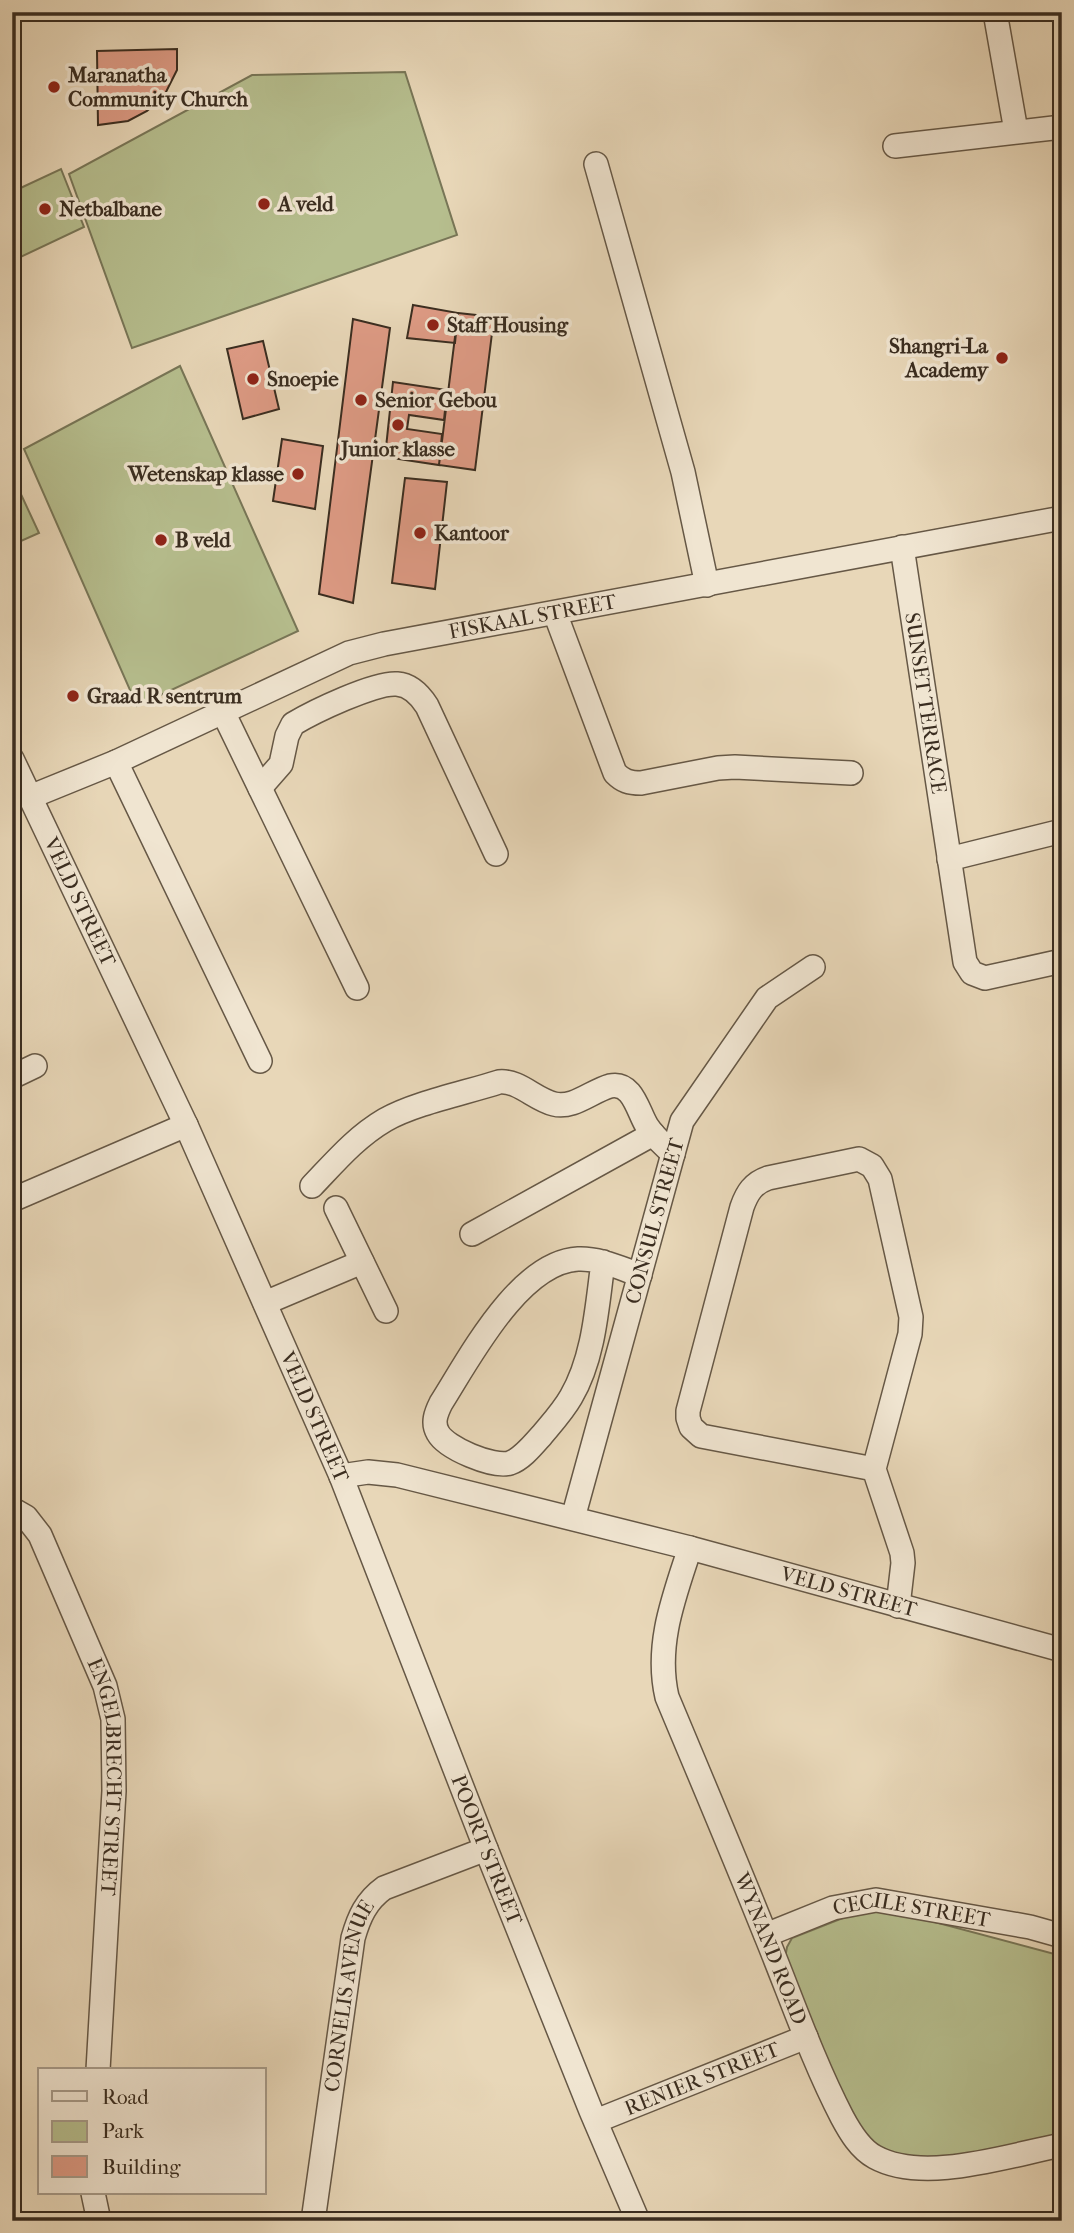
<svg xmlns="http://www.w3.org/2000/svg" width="1074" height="2233" font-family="'IM FELL French Canon',serif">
	<rect width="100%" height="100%" fill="#e8d7b8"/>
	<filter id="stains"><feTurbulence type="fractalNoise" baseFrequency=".00286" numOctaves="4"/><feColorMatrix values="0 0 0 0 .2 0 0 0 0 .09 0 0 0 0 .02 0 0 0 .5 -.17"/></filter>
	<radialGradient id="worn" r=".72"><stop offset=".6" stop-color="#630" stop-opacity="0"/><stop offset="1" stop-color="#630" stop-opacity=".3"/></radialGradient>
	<!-- green -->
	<path fill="#b6be8e" stroke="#787657" stroke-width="2" d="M405 72 457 235 132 348 69 174 252 75Z
		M61 169 84 227 12 261V192Z
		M180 366 298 631 137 706 24 449Z
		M12 475 39 533 12 545Z
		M858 1912H897L1062 1956V2137L963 2156 913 2162 878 2146 863 2134 849 2115 785 1958 787 1947 792 1938Z"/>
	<!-- building -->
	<path fill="#de9b85" stroke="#3a2d20" stroke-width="2" d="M177 49V70L164 96 147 111 128 121 98 125 97 51Z
		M413 305 458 313 455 343 407 338Z
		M458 313 494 317 475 470 439 465Z
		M353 319 390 328 353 603 319 594Z
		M263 341 279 409 243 419 227 349Z
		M393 382 447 390 444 420 409 415 407 429 442 434 439 465 385 457Z
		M282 439 323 446 315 509 273 501Z
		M405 478 447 482 435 589 392 583Z"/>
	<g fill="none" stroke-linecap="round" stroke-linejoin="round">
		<!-- minor casing -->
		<g stroke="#665846" stroke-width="26">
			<g id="minor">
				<path d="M995 12 1016 131"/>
				<path d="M895 146 1062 127"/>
				<path d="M596 164 683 472 707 585"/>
				<path id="s1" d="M902 547 965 962 972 973 985 978 1062 961"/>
				<path d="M555 613 615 773C623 781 629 783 641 783L718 768 735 767 851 773"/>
				<path d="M223 712 357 988"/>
				<path id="s2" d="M12 759 186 1125 341 1476 486 1849 591 2111 638 2221"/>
				<path d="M116 762 260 1061"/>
				<path d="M260 788 281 764 287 736 293 724C313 712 375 682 397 684 411 685 420 695 427 706L496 854"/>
				<path id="s3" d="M30 797 116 762 349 653 384 644 1062 518"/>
				<path d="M949 859 1062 831"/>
				<path d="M12 1077 35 1066"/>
				<path d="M312 1186C335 1162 356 1137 385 1120 415 1103 465 1093 499 1082 519 1080 534 1099 554 1104 573 1109 592 1091 610 1086 633 1081 638 1112 647 1126 654 1137 664 1145 673 1154"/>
				<path d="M12 1200 186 1125"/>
				<path d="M336 1208 386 1311"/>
				<path d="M472 1234 653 1134"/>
				<path d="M603 1262C597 1307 594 1358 571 1397 563 1411 552 1423 542 1435 533 1445 522 1459 510 1463 493 1468 446 1448 438 1433 432 1423 436 1413 441 1403 469 1359 519 1262 578 1259 599 1258 620 1268 640 1275"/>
				<path d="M265 1303 362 1262"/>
				<path d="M874 1469 701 1436 691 1427 688 1418V1411L742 1207C747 1193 753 1183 768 1178L859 1159 872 1166 880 1179 911 1317 910 1334 874 1469 902 1553 903 1563 898 1606"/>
				<path id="s4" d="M341 1476 368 1472 397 1475 690 1548 1062 1650"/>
				<path id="s5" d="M12 1509 26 1517 40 1535 105 1686 113 1719 114 1791 98 2070"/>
				<path id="s6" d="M573 1518 682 1121 767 998 813 967"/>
				<path id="s7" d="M690 1548C674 1597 655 1645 667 1697 700 1776 734 1856 766 1936 791 1997 812 2059 842 2117 850 2132 860 2149 875 2157 924 2184 1009 2155 1062 2145"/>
				<path id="s8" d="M766 1935 833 1908 876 1900 1030 1927 1062 1936"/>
				<path id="s9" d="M596 2121 806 2037"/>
				<path d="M93 2193 99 2221"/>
				<path id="s10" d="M313 2221 353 1938C359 1917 366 1901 384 1888L486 1849"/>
			</g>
		</g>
		<!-- minor -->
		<use href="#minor" stroke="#f0e5d1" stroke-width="23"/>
	</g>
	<!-- markers -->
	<g fill="#8f2418" stroke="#f0e5d1" stroke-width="2.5">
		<circle cx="54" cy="87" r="7"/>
		<circle cx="264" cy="204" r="7"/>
		<circle cx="45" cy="209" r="7"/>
		<circle cx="433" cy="325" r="7"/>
		<circle cx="1002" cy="358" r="7"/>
		<circle cx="253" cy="379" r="7"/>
		<circle cx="361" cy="400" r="7"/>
		<circle cx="398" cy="425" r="7"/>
		<circle cx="298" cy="474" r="7"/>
		<circle cx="420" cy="533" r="7"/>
		<circle cx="161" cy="540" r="7"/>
		<circle cx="73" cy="696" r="7"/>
	</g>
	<g text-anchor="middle" stroke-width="7" stroke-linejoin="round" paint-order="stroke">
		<!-- poi labels -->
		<g font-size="21" font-weight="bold" fill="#3a2d20" stroke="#f0e5d1" text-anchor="start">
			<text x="68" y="82">Maranatha<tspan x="68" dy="24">Community Church</tspan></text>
			<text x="278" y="211">A veld</text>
			<text x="59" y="216">Netbalbane</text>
			<text x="447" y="332">Staff Housing</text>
			<text x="988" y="353" text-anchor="end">Shangri-La<tspan x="988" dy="24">Academy</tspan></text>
			<text x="267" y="386">Snoepie</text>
			<text x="375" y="407">Senior Gebou</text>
			<text x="398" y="456" text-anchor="middle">Junior klasse</text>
			<text x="284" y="481" text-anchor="end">Wetenskap klasse</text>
			<text x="434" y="540">Kantoor</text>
			<text x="175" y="547">B veld</text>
			<text x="87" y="703">Graad R sentrum</text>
		</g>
		<!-- street labels -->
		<g font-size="21" fill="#3a2d20" stroke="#f0e5d1">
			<text dy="7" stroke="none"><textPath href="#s3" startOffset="537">FISKAAL STREET</textPath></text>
			<text dy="7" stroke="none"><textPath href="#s1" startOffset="158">SUNSET TERRACE</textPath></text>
			<text dy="7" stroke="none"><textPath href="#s2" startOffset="158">VELD STREET</textPath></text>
			<text dy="7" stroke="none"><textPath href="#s6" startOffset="308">CONSUL STREET</textPath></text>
			<text dy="7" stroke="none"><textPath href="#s2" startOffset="724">VELD STREET</textPath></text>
			<text dy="7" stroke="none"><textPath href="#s4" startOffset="523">VELD STREET</textPath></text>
			<text dy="7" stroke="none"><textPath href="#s5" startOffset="294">ENGELBRECHT STREET</textPath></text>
			<text dy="7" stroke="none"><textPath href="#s2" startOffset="1190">POORT STREET</textPath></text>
			<text dy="7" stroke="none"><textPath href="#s8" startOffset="152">CECILE STREET</textPath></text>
			<text dy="7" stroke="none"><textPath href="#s7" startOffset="425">WYNAND ROAD</textPath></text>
			<text dy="7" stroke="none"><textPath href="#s10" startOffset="228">CORNELIS AVENUE</textPath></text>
			<text dy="7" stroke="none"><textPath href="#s9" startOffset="114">RENIER STREET</textPath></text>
		</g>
	</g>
	<!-- margin -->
	<rect width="1074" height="2233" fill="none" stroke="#e8d7b8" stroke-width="42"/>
	<rect x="14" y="14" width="1046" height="2205" fill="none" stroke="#3a2d20" stroke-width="3.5"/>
	<rect x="21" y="21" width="1032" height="2191" fill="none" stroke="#3a2d20" stroke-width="2"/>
	<!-- legend -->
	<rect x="38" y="2068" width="228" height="126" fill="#f0e5d1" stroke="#a79b8a" stroke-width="2"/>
	<rect x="52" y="2091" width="35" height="10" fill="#f0e5d1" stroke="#a79b8a" stroke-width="2"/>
	<text x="102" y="2104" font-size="21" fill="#3a2d20">Road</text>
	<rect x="52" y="2121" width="35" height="21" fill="#b6be8e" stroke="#a79b8a" stroke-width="2"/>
	<text x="102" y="2138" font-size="21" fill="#3a2d20">Park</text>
	<rect x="52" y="2156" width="35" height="21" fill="#de9b85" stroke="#a79b8a" stroke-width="2"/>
	<text x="102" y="2174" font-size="21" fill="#3a2d20">Building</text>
	<rect width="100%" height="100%" filter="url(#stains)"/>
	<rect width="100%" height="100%" fill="url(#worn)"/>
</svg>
